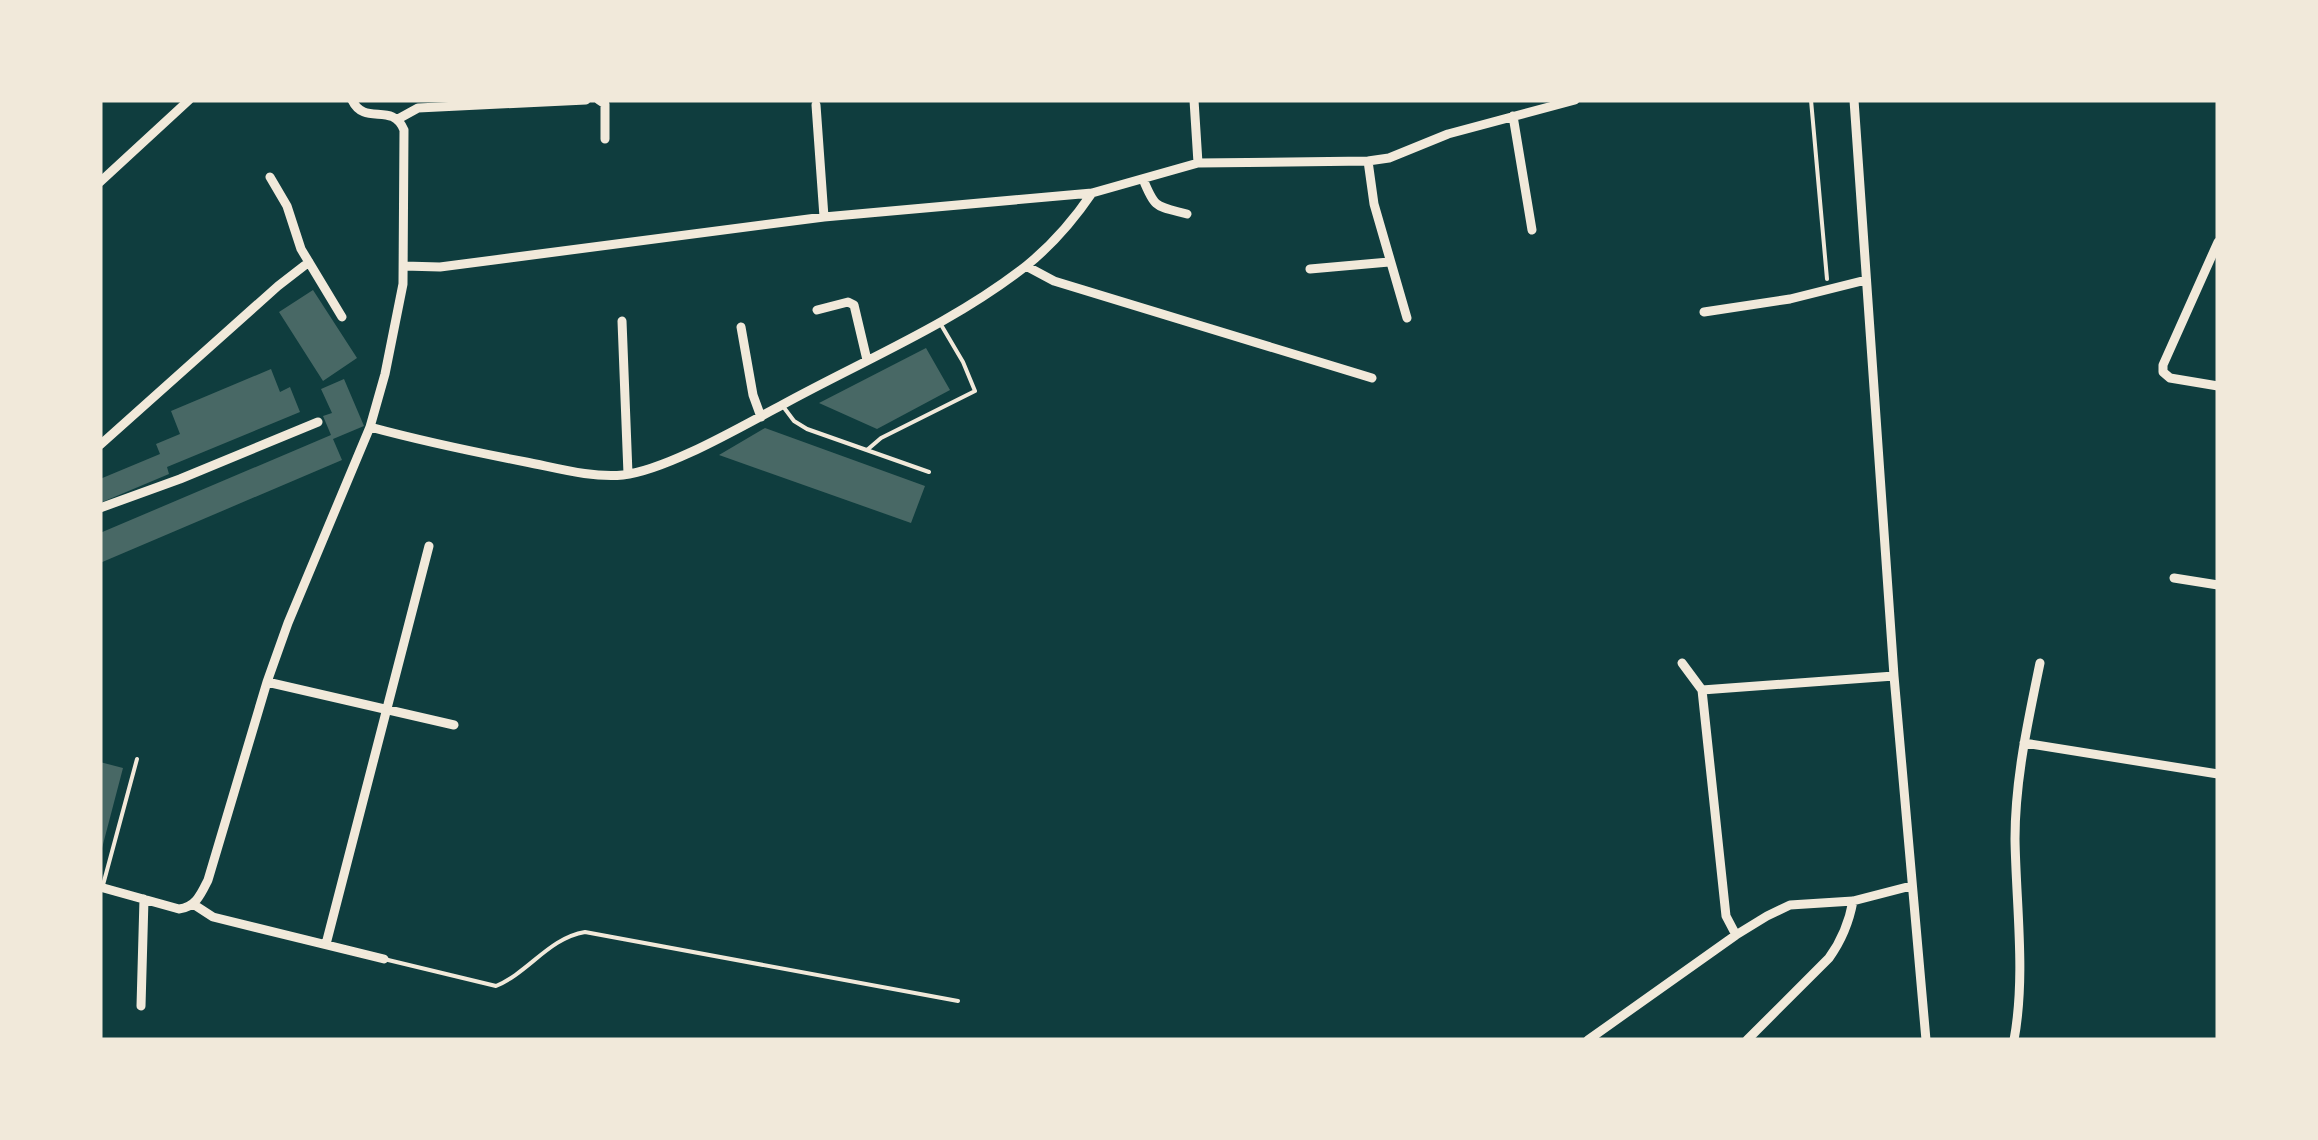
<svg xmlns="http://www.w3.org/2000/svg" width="2318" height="1140" font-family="Ubuntu,sans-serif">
	<rect width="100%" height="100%" fill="#0f3d3e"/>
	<!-- building -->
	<path fill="#486865" d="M313 290 357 358 323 381 279 312Z
		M926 348 950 390 877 429 819 403Z
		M271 369 280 392 290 387 300 412 167 467 169 474 100 503V479L160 454 156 444 180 434 171 411Z
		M344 379 364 426 333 439 342 460 100 563V533L331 435 323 416 332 413 321 389Z
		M765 428 925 486 911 523 719 455Z
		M100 762 123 768 101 852H100Z"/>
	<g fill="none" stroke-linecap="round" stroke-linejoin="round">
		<!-- path -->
		<path stroke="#f1e9da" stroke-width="4" d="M1811 100 1827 279"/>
		<!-- service -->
		<path stroke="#f1e9da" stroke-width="4" d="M782 405 794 421 807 429 929 472
			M867 450 881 438 975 391 963 362 940 323
			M103 885 137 759
			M384 959 496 986C529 972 549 938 585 932L958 1001"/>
		<!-- minor -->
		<path stroke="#f1e9da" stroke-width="9" d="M599 100 605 104V139
			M1194 100 1198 163
			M1854 100 1894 676 1926 1040
			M816 105 824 217
			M1513 116 1532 230
			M398 119 418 108 586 100
			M1368 161 1374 204 1407 318
			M270 177 287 206 301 249 342 317
			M1143 179C1155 209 1156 206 1187 214
			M100 182 189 100
			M2218 242 2163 365V372L2170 378 2218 386
			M404 266 440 267 824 217 1092 193 1198 163 1368 161 1389 158 1448 134 1575 100
			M1026 266 1054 281 1372 378
			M1310 269 1389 262
			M817 310 848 302 854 305 867 360
			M1704 312 1790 299 1866 280
			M622 321 628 474
			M741 327 753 395 761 417
			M370 427C422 441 474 452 526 462 557 468 591 478 623 475 667 470 742 426 782 405 864 360 952 324 1026 266 1052 245 1073 221 1092 193
			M100 445 278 286 309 262
			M100 508 180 479 318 422
			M2174 578 2218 585
			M1682 663 1702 690 1726 916 1736 935
			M267 682 454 725
			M1702 690 1894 676
			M2024 743 2218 774
			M100 887 179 909C196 907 201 894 208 880L267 682 288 623 370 427 385 374 403 284 404 130C392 101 365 127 352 100
			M193 904 213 917 384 959
			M326 944 429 546
			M141 1006 144 899
			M1588 1040 1736 935 1767 916 1790 905 1853 901 1911 886
			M1747 1040 1829 958C1842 940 1849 923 1853 901
			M2014 1040C2026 975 2016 905 2015 839 2015 780 2028 721 2040 663"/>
	</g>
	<!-- border -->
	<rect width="2318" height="1140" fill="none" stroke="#f1e9da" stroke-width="205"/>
</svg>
